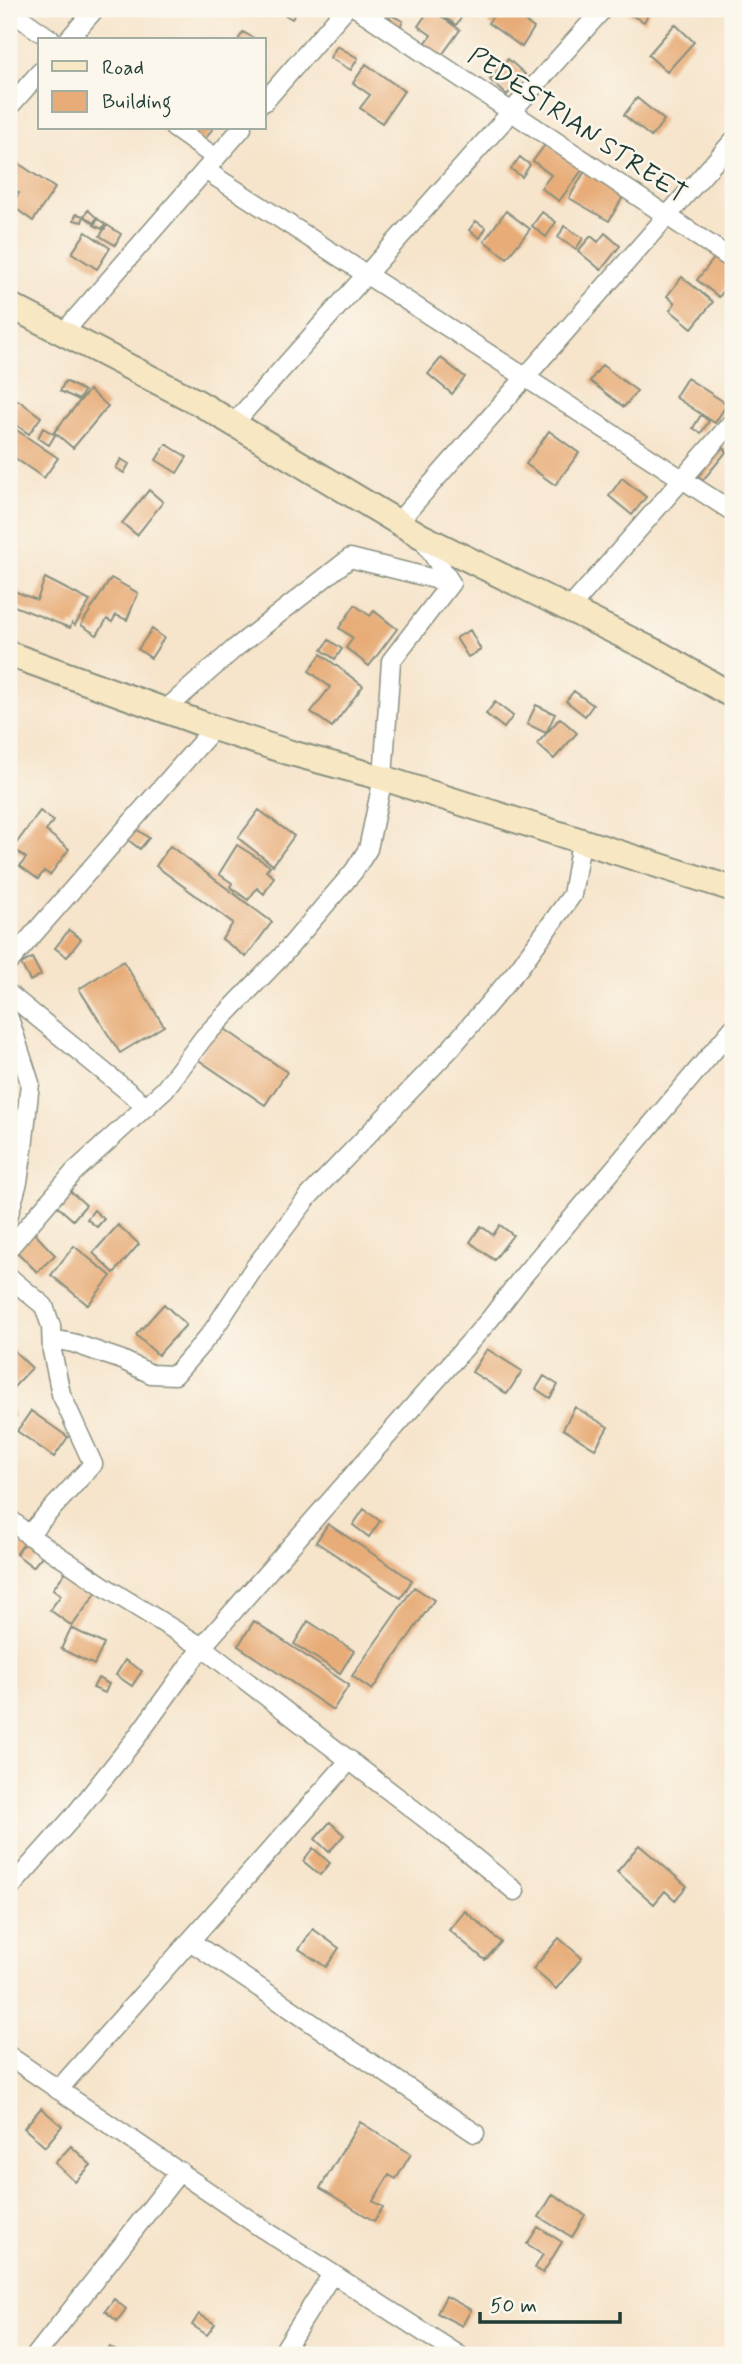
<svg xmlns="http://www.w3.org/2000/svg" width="742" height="2364" font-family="Mynerve,sans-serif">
	<rect width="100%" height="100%" fill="#fbf7ec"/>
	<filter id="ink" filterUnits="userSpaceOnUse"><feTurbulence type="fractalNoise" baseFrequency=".0143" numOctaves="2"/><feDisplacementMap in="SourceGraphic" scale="14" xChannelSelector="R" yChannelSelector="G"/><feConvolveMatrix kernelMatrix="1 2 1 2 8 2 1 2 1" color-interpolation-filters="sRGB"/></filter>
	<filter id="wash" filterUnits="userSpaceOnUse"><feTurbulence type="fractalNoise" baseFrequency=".00686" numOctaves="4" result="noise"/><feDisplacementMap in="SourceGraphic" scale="28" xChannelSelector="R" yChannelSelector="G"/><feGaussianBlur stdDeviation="1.57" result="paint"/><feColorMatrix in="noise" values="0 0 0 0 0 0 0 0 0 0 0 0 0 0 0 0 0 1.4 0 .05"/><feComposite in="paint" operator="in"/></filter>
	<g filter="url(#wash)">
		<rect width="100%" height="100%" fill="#f6e4cb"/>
		<g id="blocks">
			<!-- building -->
			<path fill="#e7ac77" d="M275 9H298L292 19Z
				M430 9 460 30 439 59 423 47 431 35 418 26Z
				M432 9H477L473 15 467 10 456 25Z
				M498 9H507L534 28 522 47 488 23Z
				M620 9H651L644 22Z
				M391 15 403 21 397 34 384 29Z
				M675 24 694 42 667 72 648 55Z
				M243 32 257 40H238Z
				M337 46 358 58 351 70 330 58Z
				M508 59 525 74 507 95 490 80Z
				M366 64 404 91 382 123 360 108 370 95 353 83Z
				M637 98 664 120 651 137 624 115Z
				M178 128H213L202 144Z
				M547 142 583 169 559 201 541 188 551 175 533 161Z
				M9 157 55 188 33 221 11 205 19 193 9 186Z
				M520 157 530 165 522 177 511 169Z
				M585 171 624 195 609 221 569 198Z
				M88 210 97 218 93 223 84 216Z
				M506 211 530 229 507 258 484 241Z
				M542 212 556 222 546 237 532 226Z
				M76 214 84 216 82 222 74 220Z
				M98 219 105 224 102 229 94 225Z
				M476 221 486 228 480 238 469 230Z
				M107 225 121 234 115 245 100 236Z
				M564 226 583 238 576 249 558 238Z
				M86 232 110 248 97 269 72 253Z
				M605 233 620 246 601 270 578 251 591 236 598 242Z
				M719 252 733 262V278L719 297 697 280Z
				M682 277 713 302 692 328 670 310 675 303 667 296Z
				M441 358 465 377 452 394 428 374Z
				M602 365 637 391 624 407 590 381Z
				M687 378 727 404 715 423 675 397Z
				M65 381 84 391 79 400 60 391Z
				M89 390 108 406 73 448 54 432Z
				M18 400 41 417 29 434 9 420V413Z
				M701 415 709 421 701 433 693 428Z
				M9 425 58 458 44 478 9 454Z
				M43 428 55 435 49 445 38 438Z
				M549 431 579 453 555 485 526 464Z
				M166 444 187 457 177 473 156 460Z
				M723 447 727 451 703 480 698 476Z
				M121 459 129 464 124 473 116 468Z
				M622 478 646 497 632 515 609 496Z
				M149 490 163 502 137 535 122 523Z
				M45 578 90 601 75 625 72 623 70 628 9 604 14 591 37 600Z
				M111 578 138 593 127 620 116 615 112 622 107 619 97 635 81 625Z
				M355 605 370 616 374 611 397 629 369 666 346 648 353 638 339 628Z
				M152 629 164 638 151 658 138 649Z
				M470 630 481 650 468 657 456 638Z
				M329 640 342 649 335 659 322 650Z
				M321 654 363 686 332 727 311 712 330 687 309 671Z
				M574 691 593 705 585 716 566 701Z
				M495 702 513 716 504 728 486 714Z
				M536 705 555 714 546 733 527 724Z
				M560 718 577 733 554 759 537 744Z
				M259 810 294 836 273 865 238 838Z
				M40 811 53 821 46 831 69 849 50 875 44 871 38 879 20 866 26 858 13 848Z
				M135 828 149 838 140 849 127 839Z
				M237 845 270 866 266 871 274 877 264 894 257 888 248 900 230 887 232 883 219 874Z
				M170 846 272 922 246 957 222 939 233 923 156 866Z
				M69 930 81 939 67 957 55 948Z
				M32 958 41 975 30 981 21 964Z
				M123 961 164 1026 120 1053 79 989Z
				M219 1025 287 1072 265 1105 197 1059Z
				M70 1191 86 1205 73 1220 57 1206Z
				M94 1210 104 1219 97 1227 87 1219Z
				M118 1225 139 1244 114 1273 93 1253Z
				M500 1225 513 1235 494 1260 470 1242 481 1226 493 1235Z
				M34 1233 55 1255 37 1272 16 1251Z
				M74 1246 111 1276 88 1305 51 1275Z
				M164 1304 186 1325 158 1355 136 1335Z
				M9 1346 32 1368 9 1392Z
				M487 1349 522 1371 507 1394 472 1372Z
				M544 1376 558 1385 550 1398 536 1389Z
				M9 1402 15 1416 9 1418Z
				M575 1407 608 1427 595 1449 563 1429Z
				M31 1411 68 1437 54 1457 17 1431Z
				M364 1509 380 1521 369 1537 353 1525Z
				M328 1524 412 1580 401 1598 316 1542Z
				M26 1541 43 1555 33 1567 16 1554Z
				M67 1570 97 1592 72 1626 50 1610 61 1595 53 1589Z
				M414 1587 434 1600 372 1690 352 1676Z
				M254 1621 349 1685 333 1710 238 1646Z
				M308 1621 354 1651 340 1673 294 1644Z
				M71 1628 104 1644 94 1665 61 1649Z
				M125 1660 142 1671 132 1686 116 1675Z
				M98 1678 109 1684 105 1693 93 1688Z
				M330 1822 344 1835 329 1852 315 1839Z
				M639 1845 687 1886 675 1900 665 1891 654 1904 617 1872Z
				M313 1848 330 1863 320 1875 303 1861Z
				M465 1911 501 1942 485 1960 449 1930Z
				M313 1929 339 1948 326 1967 299 1949Z
				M559 1938 582 1958 556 1989 533 1969Z
				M41 2108 62 2126 45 2147 24 2128Z
				M360 2122 411 2154 396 2179 389 2175 373 2201 383 2207 374 2221 320 2188Z
				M71 2146 91 2165 75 2182 55 2163Z
				M553 2194 585 2215 572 2237 539 2217Z
				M538 2227 562 2242 543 2273 535 2268 543 2254 527 2244Z
				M446 2296 471 2310 462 2326 437 2313Z
				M114 2299 126 2309 117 2321 105 2311Z
				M199 2314 215 2324 207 2335 192 2325Z
				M110 2347 122 2355H105Z"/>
		</g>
	</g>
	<g filter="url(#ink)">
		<use href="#blocks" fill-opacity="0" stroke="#8a9080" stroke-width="2"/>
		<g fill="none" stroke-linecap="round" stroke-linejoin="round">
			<!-- street casing -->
			<g stroke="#8a9080" stroke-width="21">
				<path id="street" d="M358 9 733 260
					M9 10 52 40
					M68 40 95 9
					M264 102 345 9
					M9 107 40 72
					M174 128 216 158
					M205 170 733 512
					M63 333 242 128
					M234 423 603 9
					M398 522 733 141
					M570 608 733 421
					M164 711 234 649 350 558 451 583 422 538
					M9 962 214 728
					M9 994 147 1107
					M9 1018 30 1083 23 1149 18 1182 9 1214
					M10 1247 74 1172 165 1089 204 1037 280 958 354 871 368 849 383 778 391 661 451 583
					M9 1277 44 1306 51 1326 52 1351 61 1394 93 1464 28 1535
					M52 1339 73 1343 122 1360 151 1374 175 1375 212 1332 254 1268 309 1196 451 1048 519 968 572 895 581 842
					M9 1518 28 1535 105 1587 202 1647 444 1833 515 1891
					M9 1889 73 1817 136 1738 202 1647 490 1319 523 1276 733 1028
					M190 1941 475 2133
					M9 2056 263 2229 459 2355
					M58 2090 350 1760
					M36 2355 180 2171
					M281 2355 332 2274"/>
			</g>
			<!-- secondary casing -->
			<g stroke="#8a9080" stroke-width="28">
				<path id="secondary" d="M9 305 199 403 421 536 660 654 733 696
					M9 654 214 728 291 753 383 778 733 889"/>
			</g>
			<!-- street -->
			<use href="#street" stroke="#fff" stroke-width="18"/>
			<!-- secondary -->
			<use href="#secondary" stroke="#f7e8c3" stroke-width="24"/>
		</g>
	</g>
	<g text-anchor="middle" stroke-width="5" stroke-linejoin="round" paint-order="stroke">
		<!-- street labels -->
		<g font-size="26" fill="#1f3d34" stroke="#fbf7ec">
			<text transform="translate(578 124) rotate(34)" y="9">PEDESTRIAN STREET</text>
		</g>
	</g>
	<!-- margin -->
	<rect width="742" height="2364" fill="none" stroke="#fbf7ec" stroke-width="35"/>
	<!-- legend -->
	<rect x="38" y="38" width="228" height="91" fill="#fbf7ec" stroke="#a3ada2" stroke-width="2"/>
	<rect x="52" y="61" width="35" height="10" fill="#f7e8c3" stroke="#a3ada2" stroke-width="2"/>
	<text x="102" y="74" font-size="21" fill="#1f3d34">Road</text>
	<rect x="52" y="91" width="35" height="21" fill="#e7ac77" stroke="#a3ada2" stroke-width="2"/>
	<text x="102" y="108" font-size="21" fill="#1f3d34">Building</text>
	<!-- scale -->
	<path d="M480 2312v10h140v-10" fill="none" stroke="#1f3d34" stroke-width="3.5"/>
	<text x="490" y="2312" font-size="21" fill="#1f3d34" stroke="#fbf7ec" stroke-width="5" paint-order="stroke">50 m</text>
</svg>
